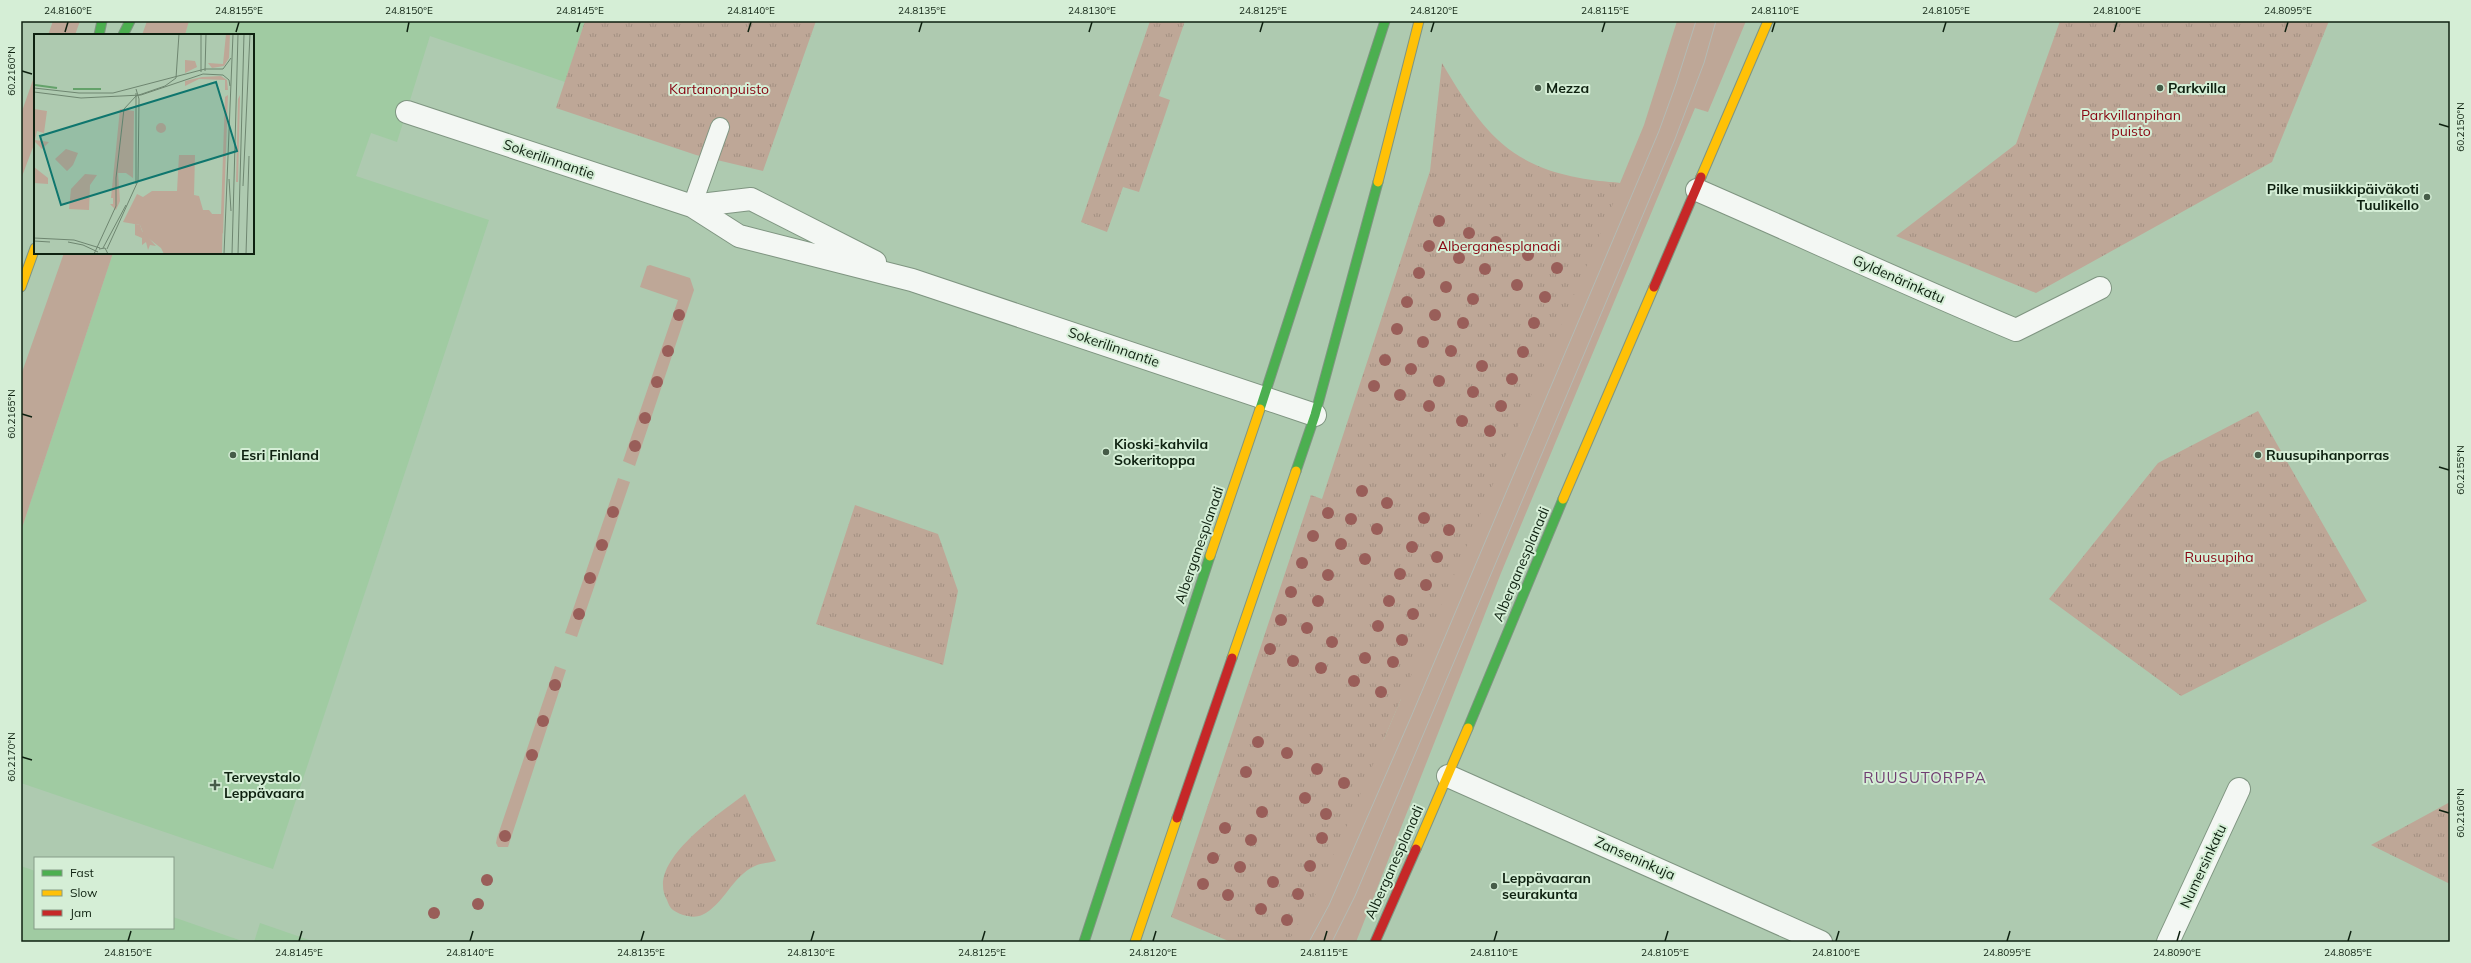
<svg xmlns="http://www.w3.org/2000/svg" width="2471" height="963" font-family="Mulish,sans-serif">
	<defs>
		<pattern id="park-tufts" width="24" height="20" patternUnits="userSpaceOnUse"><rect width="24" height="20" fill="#bea797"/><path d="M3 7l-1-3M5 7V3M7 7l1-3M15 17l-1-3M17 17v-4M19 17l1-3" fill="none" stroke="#a28f81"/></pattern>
	</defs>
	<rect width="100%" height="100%" fill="#aecab0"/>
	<!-- built -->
	<path fill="#a0cba2" d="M189 21H585L565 82 430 36 397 142 371 133 356 176 489 220 273 869 21 783V531L113 253H253V35H185Z
		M21 866 35 871V928H173V917L245 942H21Z
		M260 923 315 942H254Z"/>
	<!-- green -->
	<path fill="#bea797" d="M53 21H80L75 35H48Z
		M147 21H189L185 35H142Z
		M1677 21H1746L1708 112 1695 108 1501 573 1356 942H1233L1384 739 1401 699 1366 621 1551 172 1583 180 1620 183 1644 125Z
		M35 74V142L21 179V114Z
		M64 253H113L21 531V375Z
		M650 265 690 278 694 290 635 466 623 461 678 300 640 287 647 266Z
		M618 478 630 482 577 637 565 633Z
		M555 666 566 670 508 847H498L496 843 497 838Z"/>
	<!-- park -->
	<path fill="url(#park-tufts)" d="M585 21H816L763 171 696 155 556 108Z
		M1150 21H1185L1159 96 1170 100 1139 192 1123 187 1107 232 1081 222Z
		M2060 21H2329L2272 162 2036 293 1896 236 2016 144Z
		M1442 63C1491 147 1521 175 1620 183L1613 204 1348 823 1317 892 1288 942H1231L1171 917 1311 495 1322 499 1430 171Z
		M2258 411 2367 601 2181 696 2049 599 2158 463Z
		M855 505 938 534 958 591 943 665 816 624Z
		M745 794 776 861C769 863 761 863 755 866 732 876 724 905 702 915 693 919 680 915 673 910 670 908 668 903 667 900 645 862 719 814 745 794Z
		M2450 802V884L2371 845Z"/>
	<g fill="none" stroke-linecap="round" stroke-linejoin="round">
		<!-- lane casing -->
		<g stroke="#7f9581" stroke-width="20">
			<path id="lane" d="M692 206 720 127"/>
		</g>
		<!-- street casing -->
		<g stroke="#7f9581" stroke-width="24">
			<path id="street" d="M407 112 692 206 739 236 912 280 1315 415
				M1697 190C1803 236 1908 285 2016 330L2100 288
				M692 206 751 199 875 262
				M1448 776 1821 942
				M2168 942 2239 789"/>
		</g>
		<!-- fast casing -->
		<g stroke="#7f9581" stroke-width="11">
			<path id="fast" d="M99 35 102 21
				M123 35 130 21
				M1260 409 1385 21
				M1296 471 1315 415 1378 182
				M1468 728 1563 499
				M1084 942 1210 556"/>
		</g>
		<!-- slow casing -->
		<g stroke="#7f9581" stroke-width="11">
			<path id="slow" d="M1701 177 1768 21
				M1378 182 1419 21
				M21 287 35 248
				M1563 499 1654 287
				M1210 556 1260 409
				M1232 658 1296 471
				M1416 849 1468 728
				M1135 942 1177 818"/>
		</g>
		<!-- jam casing -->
		<g stroke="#7f9581" stroke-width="11">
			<path id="jam" d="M1654 287 1701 177
				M1177 818 1232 658
				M1375 942 1416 849"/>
		</g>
		<!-- lane -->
		<use href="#lane" stroke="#f3f7f3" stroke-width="18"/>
		<!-- street -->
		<use href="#street" stroke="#f3f7f3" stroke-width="22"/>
		<!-- fast -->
		<use href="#fast" stroke="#4caf50" stroke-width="9"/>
		<!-- slow -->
		<use href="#slow" stroke="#ffc107" stroke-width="9"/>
		<!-- jam -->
		<use href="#jam" stroke="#c62828" stroke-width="9"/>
		<!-- tram -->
		<path stroke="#b4bbb4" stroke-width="1" d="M1309 942 1329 905 1411 717 1659 131 1676 84 1696 21
			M1332 942 1355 896 1675 139 1704 63 1716 21"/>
	</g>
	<!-- trees -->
	<g fill="#995e59">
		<circle cx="1439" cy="221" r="6"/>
		<circle cx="1469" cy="233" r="6"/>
		<circle cx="1496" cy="242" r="6"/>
		<circle cx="1429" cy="246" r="6"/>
		<circle cx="1528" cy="255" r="6"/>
		<circle cx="1459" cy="258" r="6"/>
		<circle cx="1557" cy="268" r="6"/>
		<circle cx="1485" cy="269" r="6"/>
		<circle cx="1419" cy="273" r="6"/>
		<circle cx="1517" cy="285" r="6"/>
		<circle cx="1446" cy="287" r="6"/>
		<circle cx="1545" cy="297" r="6"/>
		<circle cx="1473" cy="299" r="6"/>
		<circle cx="1407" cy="302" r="6"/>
		<circle cx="679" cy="315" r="6"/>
		<circle cx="1435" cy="315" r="6"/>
		<circle cx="1463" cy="323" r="6"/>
		<circle cx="1534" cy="323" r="6"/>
		<circle cx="1397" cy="329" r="6"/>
		<circle cx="1423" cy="342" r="6"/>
		<circle cx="668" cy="351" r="6"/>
		<circle cx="1451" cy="351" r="6"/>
		<circle cx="1523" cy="352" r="6"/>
		<circle cx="1385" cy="360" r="6"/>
		<circle cx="1482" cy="366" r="6"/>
		<circle cx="1411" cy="369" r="6"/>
		<circle cx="1512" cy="379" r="6"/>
		<circle cx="1439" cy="381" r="6"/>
		<circle cx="657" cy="382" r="6"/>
		<circle cx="1374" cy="386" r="6"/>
		<circle cx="1473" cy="392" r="6"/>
		<circle cx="1400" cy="395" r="6"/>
		<circle cx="1429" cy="406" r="6"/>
		<circle cx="1501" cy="406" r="6"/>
		<circle cx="645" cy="418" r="6"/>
		<circle cx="1462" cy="421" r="6"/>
		<circle cx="1490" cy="431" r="6"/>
		<circle cx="635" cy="446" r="6"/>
		<circle cx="1362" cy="491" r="6"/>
		<circle cx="1387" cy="503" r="6"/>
		<circle cx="613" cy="512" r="6"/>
		<circle cx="1328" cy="513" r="6"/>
		<circle cx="1424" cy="518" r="6"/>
		<circle cx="1351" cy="519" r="6"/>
		<circle cx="1377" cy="529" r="6"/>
		<circle cx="1449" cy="530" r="6"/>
		<circle cx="1313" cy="536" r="6"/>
		<circle cx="1341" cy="544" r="6"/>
		<circle cx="602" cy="545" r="6"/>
		<circle cx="1412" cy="547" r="6"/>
		<circle cx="1437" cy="557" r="6"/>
		<circle cx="1365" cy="559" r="6"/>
		<circle cx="1302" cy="563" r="6"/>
		<circle cx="1400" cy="574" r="6"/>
		<circle cx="1328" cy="575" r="6"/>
		<circle cx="590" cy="578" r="6"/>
		<circle cx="1426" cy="585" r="6"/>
		<circle cx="1291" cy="592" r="6"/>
		<circle cx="1318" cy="601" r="6"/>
		<circle cx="1389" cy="601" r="6"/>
		<circle cx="579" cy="614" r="6"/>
		<circle cx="1413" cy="614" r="6"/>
		<circle cx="1281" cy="620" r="6"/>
		<circle cx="1378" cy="626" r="6"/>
		<circle cx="1307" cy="628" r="6"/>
		<circle cx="1402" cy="640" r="6"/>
		<circle cx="1332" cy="642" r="6"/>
		<circle cx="1270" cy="649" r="6"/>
		<circle cx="1365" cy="658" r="6"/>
		<circle cx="1293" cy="661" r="6"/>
		<circle cx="1393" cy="662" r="6"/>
		<circle cx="1321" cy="668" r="6"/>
		<circle cx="1354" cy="681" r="6"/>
		<circle cx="555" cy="685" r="6"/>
		<circle cx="1381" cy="692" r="6"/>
		<circle cx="543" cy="721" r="6"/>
		<circle cx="1258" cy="742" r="6"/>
		<circle cx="1287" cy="753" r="6"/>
		<circle cx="532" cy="755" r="6"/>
		<circle cx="1317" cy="769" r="6"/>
		<circle cx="1246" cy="772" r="6"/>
		<circle cx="1344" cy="783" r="6"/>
		<circle cx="1305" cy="798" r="6"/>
		<circle cx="1262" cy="812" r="6"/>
		<circle cx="1326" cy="814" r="6"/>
		<circle cx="1225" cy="828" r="6"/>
		<circle cx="505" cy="836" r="6"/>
		<circle cx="1322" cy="838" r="6"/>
		<circle cx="1251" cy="840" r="6"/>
		<circle cx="1213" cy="858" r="6"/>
		<circle cx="1310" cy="866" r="6"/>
		<circle cx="1240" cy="867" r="6"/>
		<circle cx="487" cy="880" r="6"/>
		<circle cx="1273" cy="882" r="6"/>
		<circle cx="1203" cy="884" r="6"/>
		<circle cx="1298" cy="894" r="6"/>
		<circle cx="1228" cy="895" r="6"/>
		<circle cx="478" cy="904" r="6"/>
		<circle cx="1261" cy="909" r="6"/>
		<circle cx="434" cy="913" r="6"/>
		<circle cx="1287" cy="920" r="6"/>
	</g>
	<!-- ticks -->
	<path fill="none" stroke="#0e2110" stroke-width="1.5" d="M65 32 68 22M236 32 239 22M407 32 409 22M577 32 580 22M748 32 751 22M919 32 922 22M1089 32 1092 22M1260 32 1263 22M1431 32 1434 22M1602 32 1605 22M1772 32 1775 22M1943 32 1946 22M2114 32 2117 22M2285 32 2288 22M22 71 32 74M2439 124 2449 127M22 414 32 417M2439 467 2449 470M22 757 32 760M2439 810 2449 813M128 941 131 931M299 941 302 931M470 941 473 931M641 941 644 931M811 941 814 931M982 941 985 931M1153 941 1156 931M1324 941 1327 931M1494 941 1497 931M1665 941 1668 931M1836 941 1839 931M2007 941 2010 931M2177 941 2180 931M2348 941 2351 931"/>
	<!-- markers -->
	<g fill="#465c48" stroke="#d5eed6" stroke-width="1.5">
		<circle cx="1538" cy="88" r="4"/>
		<circle cx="2160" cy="88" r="4"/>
		<circle cx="2427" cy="197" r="4"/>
		<circle cx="1106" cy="452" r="4"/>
		<circle cx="233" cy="455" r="4"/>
		<circle cx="2258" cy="455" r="4"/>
		<path d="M213 779h4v4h4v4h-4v4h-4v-4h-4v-4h4z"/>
		<circle cx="1494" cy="886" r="4"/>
	</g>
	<g text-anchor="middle" stroke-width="4" stroke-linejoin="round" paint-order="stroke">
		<!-- poi labels -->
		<g font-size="14" font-weight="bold" fill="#0e2110" stroke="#d5eed6" text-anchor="start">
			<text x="1546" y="93">Mezza</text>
			<text x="2168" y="93">Parkvilla</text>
			<text x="2419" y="194" text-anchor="end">Pilke musiikkipäiväkoti<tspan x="2419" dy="16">Tuulikello</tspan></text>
			<text x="1114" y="449">Kioski-kahvila<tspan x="1114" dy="16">Sokeritoppa</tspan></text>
			<text x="241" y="460">Esri Finland</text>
			<text x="2266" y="460">Ruusupihanporras</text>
			<text x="224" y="782">Terveystalo<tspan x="224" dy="16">Leppävaara</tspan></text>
			<text x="1502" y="883">Leppävaaran<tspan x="1502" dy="16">seurakunta</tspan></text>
		</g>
		<!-- park labels -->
		<g font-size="14" fill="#880511" stroke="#d5eed6">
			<text x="719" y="94">Kartanonpuisto</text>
			<text x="2131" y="120">Parkvillanpihan<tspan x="2131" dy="16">puisto</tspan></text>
			<text x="1499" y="251">Alberganesplanadi</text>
			<text x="2219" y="562">Ruusupiha</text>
		</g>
		<!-- street labels -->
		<g font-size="14" fill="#0e2110" stroke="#d5eed6">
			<text transform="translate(549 159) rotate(19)" y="5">Sokerilinnantie</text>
			<text transform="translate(1899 279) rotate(24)" y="5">Gyldenärinkatu</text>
			<text transform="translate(1114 347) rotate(19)" y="5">Sokerilinnantie</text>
			<text transform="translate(1199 545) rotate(-71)" y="5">Alberganesplanadi</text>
			<text transform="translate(1521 564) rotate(-67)" y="5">Alberganesplanadi</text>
			<text transform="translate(1635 858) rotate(24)" y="5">Zanseninkuja</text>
			<text transform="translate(1394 862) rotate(-66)" y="5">Alberganesplanadi</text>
			<text transform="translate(2203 866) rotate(-65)" y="5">Numersinkatu</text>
		</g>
		<!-- neighbourhood labels -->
		<g font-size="15" letter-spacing="1" fill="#703e71" stroke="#d5eed6">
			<text x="1925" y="783">RUUSUTORPPA</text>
		</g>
	</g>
	<!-- overview -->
	<g transform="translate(34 34)">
		<rect width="220" height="220" fill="#aecab0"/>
		<path d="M192 0H196L195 24 190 32 178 34 174 29 189 30ZM151 26 161 27 163 33 151 39ZM187 42 193 46 194 56H191V46L165 45 151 52V47L168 43ZM194 61 189 200 176 177 178 180H187L191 63ZM206 61 204 148H202L204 65ZM86 75 95 76 89 138 84 139 86 167 82 176 76 170H79V164H77ZM101 190 106 191 108 197 122 212 116 211 114 216 112 208 108 211V204L101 201Z" fill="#bea797"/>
		<path d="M0 75 13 77 10 99 3 97 1 106 15 108 8 115 0 107ZM91 76 100 77 99 144 92 139H83ZM122 94a5 5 0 1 1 10 0a5 5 0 1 1-10 0ZM32 115 44 119 39 131 33 137 21 125ZM145 121H161L160 161 165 162 169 176H175L178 180 189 181 188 220H130L127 214 110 201 106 191 89 188 103 160 109 163 118 157H143ZM0 133 14 144V150L0 149ZM51 140 63 141 56 151 55 176 35 175 37 155Z" fill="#bea797"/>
		<path fill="none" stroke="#64a26a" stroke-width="2" d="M1 51 23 54M39 55H67"/>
		<path fill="none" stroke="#6e8670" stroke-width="1" d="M167 0V38M171 35H189L197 24M171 37 172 0M169 40 189 41 195 46 196 52M0 54 45 59H79L171 35M0 58 47 64 107 61 169 40M102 59V150M195 145 197 177M209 152 216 0M0 204 40 206 66 214M0 207 16 208M34 208 49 211 64 218M69 214 92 171M65 215 71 214 74 220M73 215 104 147 105 65 102 55M60 220 82 172V144L90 75 102 62 131 52 142 44 145 0M190 220 199 0M198 220 204 0M204 220 210 0M212 220 215 122"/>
		<path fill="#0f766e" fill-opacity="0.15" stroke="#0f766e" stroke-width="2" d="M182 48 203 117 27 171 6 102Z"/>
		<rect width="220" height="220" fill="none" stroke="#0e2110" stroke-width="2"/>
	</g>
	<!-- border -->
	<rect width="2471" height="963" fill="none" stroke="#d5eed6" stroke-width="44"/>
	<!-- legend -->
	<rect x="34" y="857" width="140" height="72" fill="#d5eed6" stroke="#859c87"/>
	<rect x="42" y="870" width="20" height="6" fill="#4caf50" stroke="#859c87"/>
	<text x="70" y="877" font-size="12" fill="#0e2110">Fast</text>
	<rect x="42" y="890" width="20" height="6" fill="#ffc107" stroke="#859c87"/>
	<text x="70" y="897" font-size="12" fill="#0e2110">Slow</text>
	<rect x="42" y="910" width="20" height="6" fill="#c62828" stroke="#859c87"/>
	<text x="70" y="917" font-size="12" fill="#0e2110">Jam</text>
	<rect x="22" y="22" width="2427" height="919" fill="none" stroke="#0e2110" stroke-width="1.5"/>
	<g font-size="10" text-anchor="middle" fill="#0e2110">
		<text x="68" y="14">24.8160°E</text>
		<text x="239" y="14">24.8155°E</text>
		<text x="409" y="14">24.8150°E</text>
		<text x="580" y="14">24.8145°E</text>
		<text x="751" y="14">24.8140°E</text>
		<text x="922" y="14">24.8135°E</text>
		<text x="1092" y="14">24.8130°E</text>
		<text x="1263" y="14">24.8125°E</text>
		<text x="1434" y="14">24.8120°E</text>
		<text x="1605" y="14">24.8115°E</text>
		<text x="1775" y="14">24.8110°E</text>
		<text x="1946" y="14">24.8105°E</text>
		<text x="2117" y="14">24.8100°E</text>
		<text x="2288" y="14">24.8095°E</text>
		<text transform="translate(11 71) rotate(-90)" y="4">60.2160°N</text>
		<text transform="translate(2460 127) rotate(-90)" y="4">60.2150°N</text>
		<text transform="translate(11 414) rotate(-90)" y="4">60.2165°N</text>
		<text transform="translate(2460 470) rotate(-90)" y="4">60.2155°N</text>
		<text transform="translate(11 757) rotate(-90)" y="4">60.2170°N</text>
		<text transform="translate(2460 813) rotate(-90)" y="4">60.2160°N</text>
		<text x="128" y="956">24.8150°E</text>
		<text x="299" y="956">24.8145°E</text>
		<text x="470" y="956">24.8140°E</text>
		<text x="641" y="956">24.8135°E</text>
		<text x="811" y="956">24.8130°E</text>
		<text x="982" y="956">24.8125°E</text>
		<text x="1153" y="956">24.8120°E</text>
		<text x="1324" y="956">24.8115°E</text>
		<text x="1494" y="956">24.8110°E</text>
		<text x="1665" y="956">24.8105°E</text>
		<text x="1836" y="956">24.8100°E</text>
		<text x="2007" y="956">24.8095°E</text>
		<text x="2177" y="956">24.8090°E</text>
		<text x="2348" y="956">24.8085°E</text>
	</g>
</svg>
